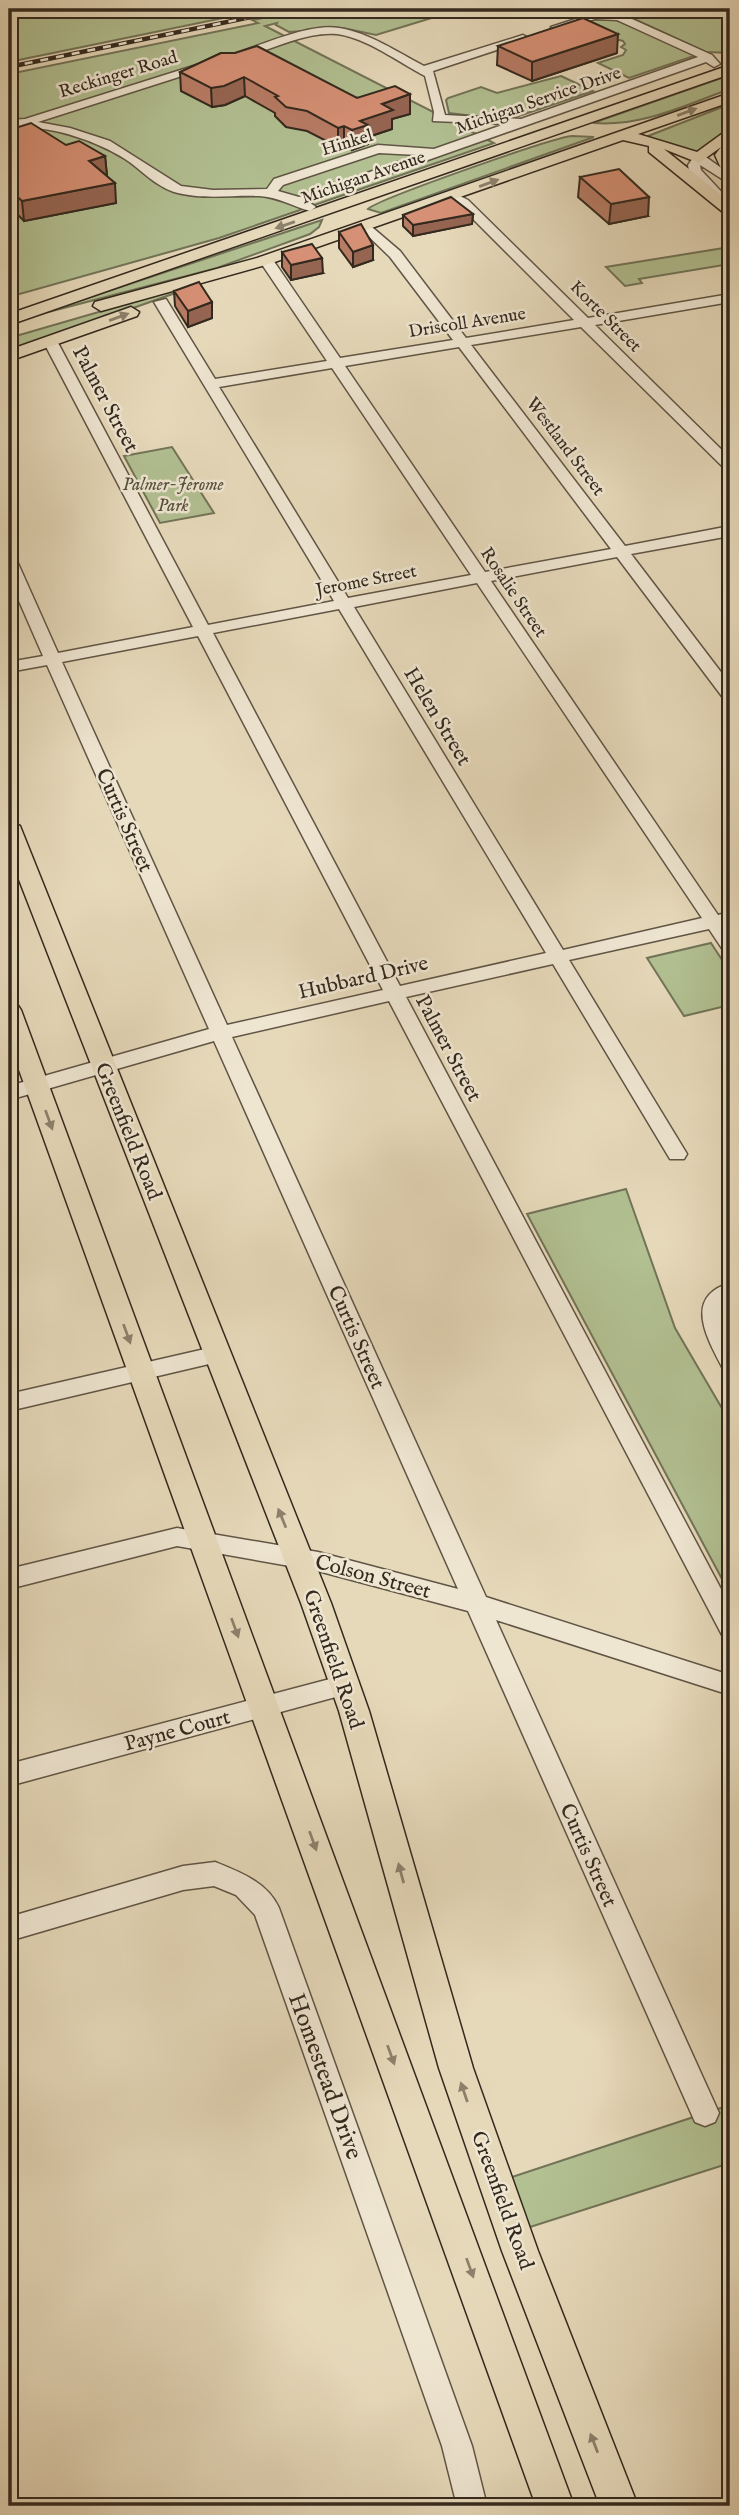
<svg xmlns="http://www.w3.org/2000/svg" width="739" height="2515" font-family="'IM FELL English',serif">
	<rect width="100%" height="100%" fill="#e6d9ba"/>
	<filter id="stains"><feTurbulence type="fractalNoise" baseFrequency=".00286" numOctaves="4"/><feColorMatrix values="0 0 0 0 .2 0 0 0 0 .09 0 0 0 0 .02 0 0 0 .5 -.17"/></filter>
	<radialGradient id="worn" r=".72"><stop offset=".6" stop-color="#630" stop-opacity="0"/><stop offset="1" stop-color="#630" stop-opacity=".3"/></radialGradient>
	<!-- green -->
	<path fill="#b2c092" stroke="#727458" stroke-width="2" d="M9 9H267L9 62Z
		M310 9H461L376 35 343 28 289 32 276 25 277 23 265 26 494 143 219 238 9 297V74L258 23 252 20Z
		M601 9H730V53L706 52 630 17Z
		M593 19 616 20 697 55 629 78 598 63 623 55 626 50 621 47 625 44 623 41 566 27Z
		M730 75V89C685 105 642 127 593 123Z
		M561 76 593 91 507 120 449 113 446 100 448 98 481 87 497 93Z
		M730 104V130L699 155 643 138Z
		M572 136 594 137 381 213 368 209C376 200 551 138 572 136Z
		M322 220 319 227 310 234 217 268 33 316Z
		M730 247V264L639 279 642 283 625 286 606 267Z
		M195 284 198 285 9 352V338Z
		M172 447 214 513 160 523 124 456Z
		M711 943 730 972V1005L684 1016 647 958Z
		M626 1189 675 1328 730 1422V1594L527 1214Z
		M730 2105V2163L527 2228 509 2178Z"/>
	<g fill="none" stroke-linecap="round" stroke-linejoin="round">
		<!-- minor casing -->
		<g stroke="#605545" stroke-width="3">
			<path id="minor" d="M591 14 623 15 712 55 720 64 714 67 706 62 309 202 316 207 310 211C292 206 278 197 259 196 230 195 203 200 174 192 155 186 142 170 125 159 93 139 46 124 9 128V120L25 119 206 62 212 65 210 67 38 122 70 128 110 141 181 186 213 190 267 189 274 179 378 145 434 149 505 124 433 121 434 112 425 76C398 62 367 38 337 34 305 31 267 52 237 59L233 58V54C262 45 310 23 339 28 370 33 397 52 424 66L523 35 529 38 527 40 433 71 445 115 521 119 698 57 617 20 595 19 557 30 551 27ZM379 153 418 155 299 197 278 191 283 185Z
				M695 155H703L730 174V184L700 165 701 170 730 201V212L725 211 689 171 688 165Z
				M452 192 468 200 588 318 730 294V302L595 325 730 458V470L725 469 581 327 471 345 625 546 730 526V536L631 554 730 684V700L724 699 617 557 491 581 718 915 730 912V924L725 925 730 932V952L723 950 709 929 569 960 687 1154 684 1159H670L553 964 406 997 730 1606V1638L722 1635 389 1001 232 1037 486 1597 730 1675V1695L496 1620 719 2113 715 2122 705 2126 695 2122 468 1611 318 1571 177 1546 9 1589V1569L177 1528 318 1552 458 1589 214 1041 9 1100V1086L209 1029 47 665 9 672V662L43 656 9 578V556L17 561 58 653 193 627 43 341 50 337 57 341 208 625 334 601 154 302 166 299 215 379 327 361 259 260 266 256 271 257 340 358 453 340 390 257 361 229 360 226 366 222 400 251 466 338 574 320 460 206 446 196ZM459 347 611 549 485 572 345 366ZM332 368 471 575 348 598 219 387ZM477 583 702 918 563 950 354 607ZM339 609 546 953 400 986 213 633ZM198 636 383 990 227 1025 62 662Z
				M730 1283V1303L724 1310 723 1324 730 1339V1369L722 1367C707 1338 683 1297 730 1283Z
				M218 1346 226 1348 229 1354 226 1360 9 1411V1394Z
				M345 1675 354 1678 357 1685 354 1692 9 1786V1764Z
				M215 1862C240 1872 267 1882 279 1908L472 2446 487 2506H457L442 2446 255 1915 236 1895 214 1886 183 1890 9 1941V1917L183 1866Z"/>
		</g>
		<!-- major casing -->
		<g stroke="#33291e" stroke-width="3">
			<path id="major" d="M730 65V74L9 325V314Z
				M730 93V102L638 134 697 152 730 128 727 142 730 141V177L724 175 715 155 721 147 699 163 664 149 730 202V215L724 213 649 152V146L623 140 269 264 101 311 93 306 95 302 257 258Z
				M131 307 139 312 137 316 9 361V350Z
				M9 819 20 826 331 1603 369 1711 473 2068 538 2251 638 2506H600L502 2251 439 2068 339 1711 301 1603 9 854Z
				M9 1002 17 1004 21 1010 574 2506H536L9 1042Z"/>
		</g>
		<!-- minor -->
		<use href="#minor" fill="#efe6d2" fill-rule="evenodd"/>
		<!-- major -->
		<use href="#major" fill="#e6d9ba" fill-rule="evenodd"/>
		<!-- rail casing -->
		<g stroke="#33291e" stroke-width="4.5">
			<path id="rail" d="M9 67 290 9"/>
		</g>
		<!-- rail -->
		<use href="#rail" stroke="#efe6d2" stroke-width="2.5" stroke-dasharray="8" stroke-linecap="butt"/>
	</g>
	<!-- wall -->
	<path fill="#b87c65" stroke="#33291e" stroke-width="2" d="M498 46 617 53 532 81 497 65Z
		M221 53 357 98 410 94V114L392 119V129L368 137V144L352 150 344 145 338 147 307 131 286 127 275 116V113L245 96 225 105 212 107 181 91 180 72Z
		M9 130 105 156 107 176 116 203 24 221 15 212 9 214Z
		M580 177 648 216 609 224 578 197Z
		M473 214 472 224 413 236 403 226V215Z
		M339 232 373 260 353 267 339 248Z
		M282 252 323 273 291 280 282 267Z
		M174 291 212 302V318L188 327 175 306Z"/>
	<!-- shaded-wall -->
	<path fill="#966552" stroke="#33291e" stroke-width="2" d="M618 34 617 53 532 81V62Z
		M244 77 245 96 225 105 212 107 211 88Z
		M410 94V114L392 119V129L368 137V144L352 150V130L360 121 382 104Z
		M344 126V145L338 147V128Z
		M105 156 107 176 89 161Z
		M115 183 116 203 24 221 22 201Z
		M12 192 15 212 9 214V193Z
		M649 197 648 216 609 224 611 204Z
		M473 214 472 224 413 236V225Z
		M373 245V260L353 267V252Z
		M322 258 323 273 291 280V265Z
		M212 302V318L188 327V311Z"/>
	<!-- building -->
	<path fill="#d69075" stroke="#33291e" stroke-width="2" d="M583 18 618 34 532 62 498 46Z
		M257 46 357 98 395 86 410 94 382 104 393 110 360 121 368 125 352 130 344 126 338 128 307 111 286 107 275 97 278 96 244 77 224 86 211 88 180 72 221 53H235Z
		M31 123 66 145 79 141 105 156 89 161 115 183 22 201 12 192 9 193V130Z
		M619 169 649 197 611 204 580 177Z
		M451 197 473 214 413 225 403 215Z
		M361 224 373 245 353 252 339 232Z
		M312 244 322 258 291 265 282 252Z
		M199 282 212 302 188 311 174 291Z"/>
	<!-- one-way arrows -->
	<defs><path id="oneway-solid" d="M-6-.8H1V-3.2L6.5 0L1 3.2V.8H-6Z" transform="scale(1.75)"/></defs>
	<g fill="#8c816c">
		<use href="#oneway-solid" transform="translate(687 112) rotate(-20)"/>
		<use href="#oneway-solid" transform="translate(489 183) rotate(-20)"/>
		<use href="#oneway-solid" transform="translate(285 225) rotate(161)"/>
		<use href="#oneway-solid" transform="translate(119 317) rotate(-20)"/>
		<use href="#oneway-solid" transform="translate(49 1120) rotate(70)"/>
		<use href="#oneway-solid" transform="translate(127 1334) rotate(70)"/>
		<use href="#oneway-solid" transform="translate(282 1518) rotate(-112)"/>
		<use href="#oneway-solid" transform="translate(235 1628) rotate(70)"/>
		<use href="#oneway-solid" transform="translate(313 1841) rotate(70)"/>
		<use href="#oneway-solid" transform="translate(401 1873) rotate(-105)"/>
		<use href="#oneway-solid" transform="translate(391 2055) rotate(70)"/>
		<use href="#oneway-solid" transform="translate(464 2092) rotate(-109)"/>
		<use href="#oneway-solid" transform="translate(470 2268) rotate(70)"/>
		<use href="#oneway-solid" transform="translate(594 2443) rotate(-111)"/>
	</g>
	<g text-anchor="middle" stroke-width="5" stroke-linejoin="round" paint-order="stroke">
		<!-- far-street labels -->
		<g font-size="18" fill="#33291e" stroke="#efe6d2">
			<text transform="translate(118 74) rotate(-17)" y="6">Reckinger Road</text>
			<text transform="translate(538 100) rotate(-19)" y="6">Michigan Service Drive</text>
			<text transform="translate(347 142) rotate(-17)" y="6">Hinkel</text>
			<text transform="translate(363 177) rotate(-19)" y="6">Michigan Avenue</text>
			<text transform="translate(606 316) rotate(45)" y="6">Korte Street</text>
			<text transform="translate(467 322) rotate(-9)" y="6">Driscoll Avenue</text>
			<text transform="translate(566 446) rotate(53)" y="6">Westland Street</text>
			<text transform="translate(366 580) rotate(-11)" y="6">Jerome Street</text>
			<text transform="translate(514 592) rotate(56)" y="6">Rosalie Street</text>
		</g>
		<!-- far-park labels -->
		<g font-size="18" font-style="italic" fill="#534f3b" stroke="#efe6d2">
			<text x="173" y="490">Palmer-Jerome<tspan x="173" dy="21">Park</tspan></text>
		</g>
		<!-- street labels -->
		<g font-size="21" fill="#33291e" stroke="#efe6d2">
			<text transform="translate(106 399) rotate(62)" y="7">Palmer Street</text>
			<text transform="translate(438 716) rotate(59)" y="7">Helen Street</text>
			<text transform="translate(125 820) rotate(66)" y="7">Curtis Street</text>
			<text transform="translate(363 977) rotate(-13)" y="7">Hubbard Drive</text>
			<text transform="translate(449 1048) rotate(62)" y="7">Palmer Street</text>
			<text transform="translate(129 1131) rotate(68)" y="7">Greenfield Road</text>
			<text transform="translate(357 1337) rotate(66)" y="7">Curtis Street</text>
			<text transform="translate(373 1576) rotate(15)" y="7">Colson Street</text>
			<text transform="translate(334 1659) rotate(71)" y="7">Greenfield Road</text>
			<text transform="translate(177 1730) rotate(-15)" y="7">Payne Court</text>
			<text transform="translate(589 1855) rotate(66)" y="7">Curtis Street</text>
			<text transform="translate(503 2200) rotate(70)" y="7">Greenfield Road</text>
		</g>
		<!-- near-street labels -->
		<g font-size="24" fill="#33291e" stroke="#efe6d2">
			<text transform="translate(326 2076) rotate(70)" y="8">Homestead Drive</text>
		</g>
	</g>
	<!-- margin -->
	<rect width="739" height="2515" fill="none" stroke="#e6d9ba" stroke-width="35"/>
	<rect x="10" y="10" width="718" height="2494" fill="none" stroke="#33291e" stroke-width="3.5"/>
	<rect x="18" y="18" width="704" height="2480" fill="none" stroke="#33291e" stroke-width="2"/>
	<rect width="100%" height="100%" filter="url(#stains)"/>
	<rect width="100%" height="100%" fill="url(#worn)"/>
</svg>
